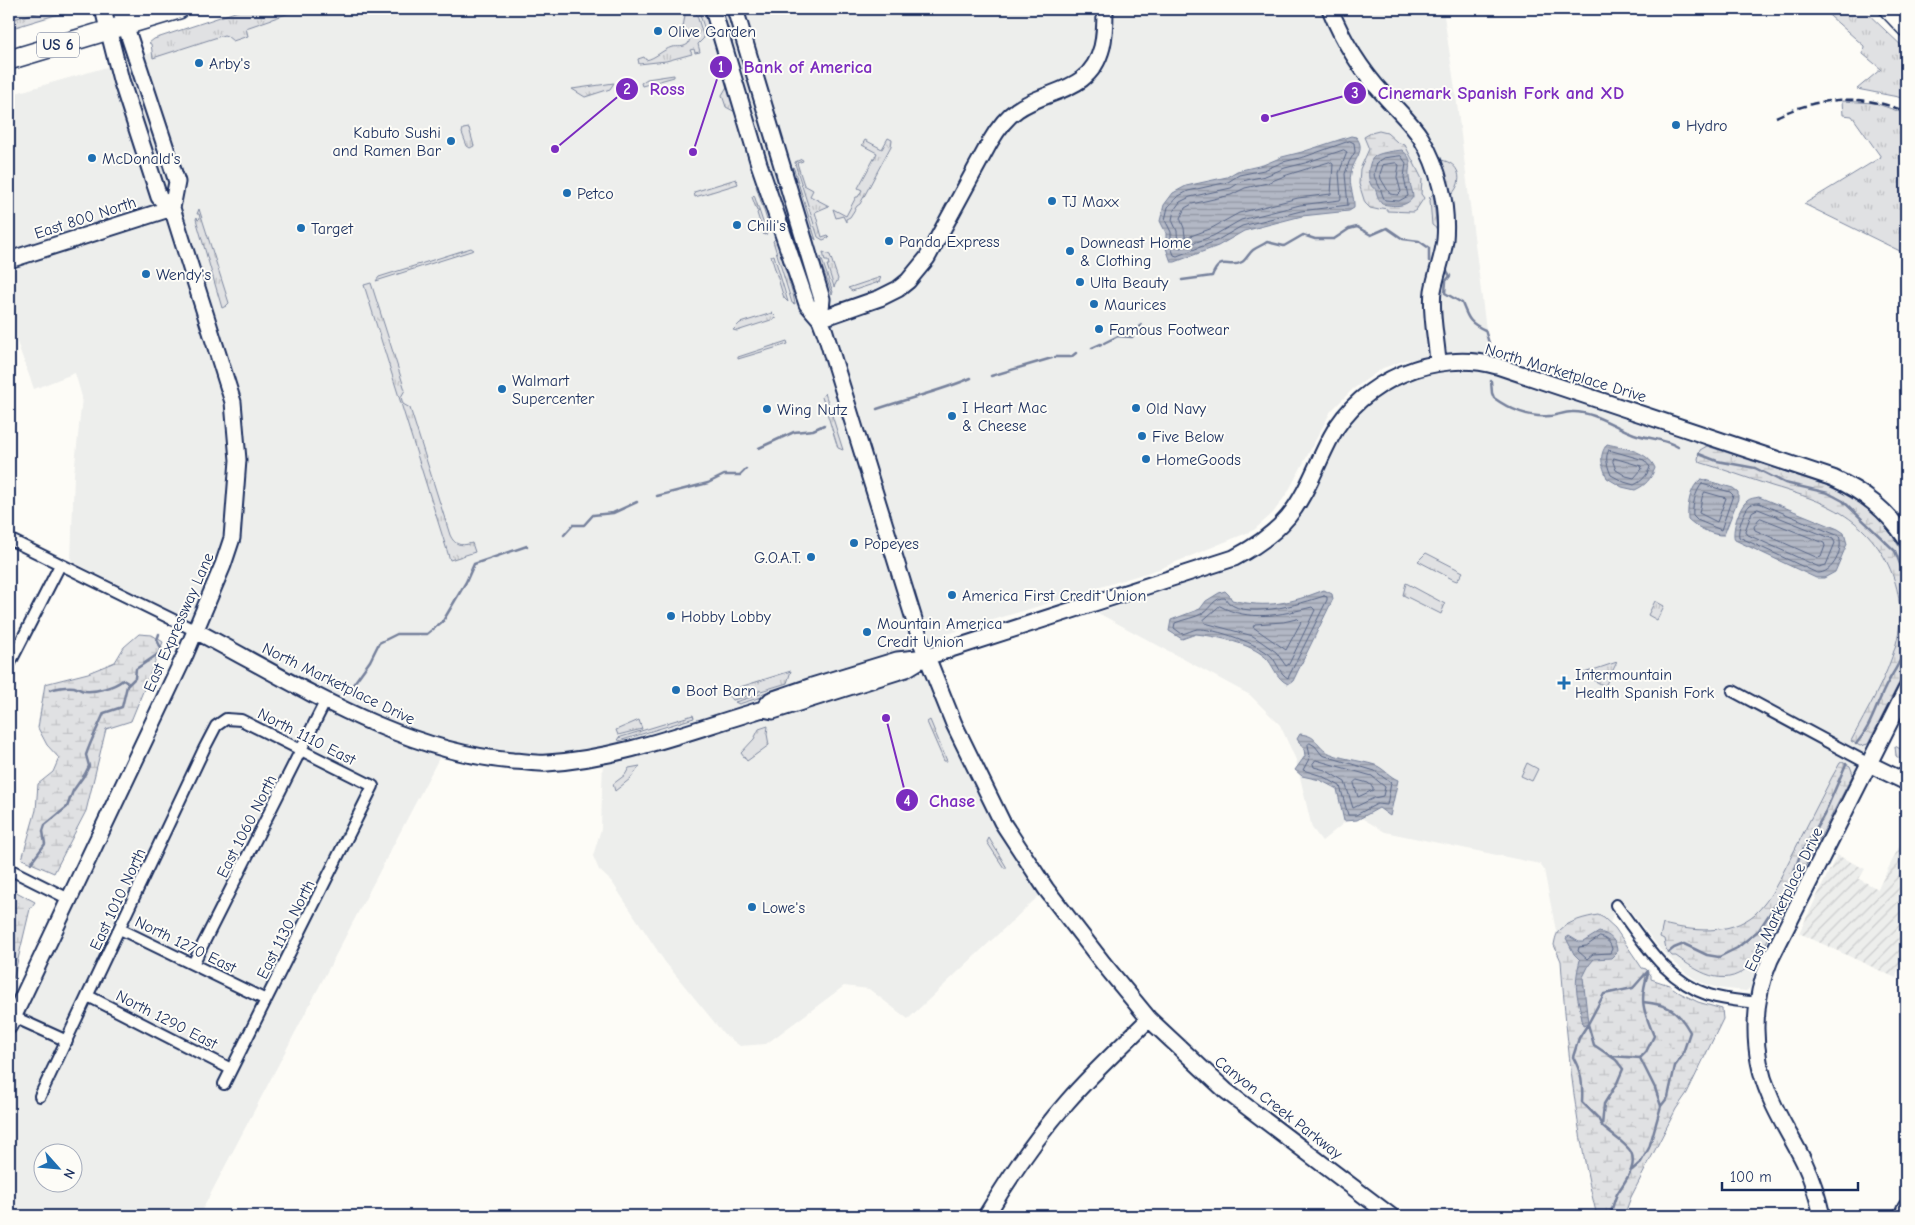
<svg xmlns="http://www.w3.org/2000/svg" width="1915" height="1225" font-family="'Comic Neue',sans-serif">
	<defs>
		<pattern id="industrial-furrows" width="10" height="10" patternUnits="userSpaceOnUse" patternTransform="scale(1.25)"><rect width="10" height="10" fill="#edeeec"/><path d="M-1 1l2-2M0 10L10 0M9 11l2-2" fill="none" stroke="#cbcccd"/></pattern>
		<pattern id="grass-tufts" width="24" height="20" patternUnits="userSpaceOnUse" patternTransform="scale(1.25)"><rect width="24" height="20" fill="#e0e1e3"/><path d="M3 7l-1-3M5 7V3M7 7l1-3M15 17l-1-3M17 17v-4M19 17l1-3" fill="none" stroke="#c0c1c5"/></pattern>
		<pattern id="wetland-marsh" width="20" height="14" patternUnits="userSpaceOnUse" patternTransform="scale(1.25)"><rect width="20" height="14" fill="#e0e1e3"/><path d="M1 5h8M5 5V1M11 12h8M15 12V8" fill="none" stroke="#c0c1c5"/></pattern>
		<pattern id="water-rules" width="6" height="5" patternUnits="userSpaceOnUse" patternTransform="scale(1.25)"><rect width="6" height="5" fill="#b3b8c5"/><path d="M0 2.5h6" fill="none" stroke="#9196a3"/></pattern>
	</defs>
	<rect width="100%" height="100%" fill="#fdfcf7"/>
	<filter id="ink" filterUnits="userSpaceOnUse"><feTurbulence type="fractalNoise" baseFrequency=".02" numOctaves="2"/><feDisplacementMap in="SourceGraphic" scale="10" xChannelSelector="R" yChannelSelector="G"/><feConvolveMatrix kernelMatrix="1 2 1 2 8 2 1 2 1" color-interpolation-filters="sRGB"/></filter>
	<g filter="url(#ink)">
		<!-- built -->
		<path fill="#edeeec" fill-rule="evenodd" d="M9 9H87L9 28Z
			M285 9H1443L1456 96 1489 353 1406 360 1383 368 1353 389 1331 411 1288 492 1273 513 1254 530 1159 569 922 642 988 796 1046 889 908 1019 869 989 844 986 766 1044 740 1046 724 1034 665 962 612 882 599 870 593 856 601 829 603 756 499 769 439 758 199 1216H9V1008L190 621 71 561 74 474 82 397 75 373 34 389 9 320V95L121 63ZM42 1152H72V1182H42Z
			M1450 369 1483 370 1838 487 1862 499 1886 523 1906 554V670L1764 949 1751 987 1746 991 1718 988 1700 982 1686 973 1660 949 1625 904 1613 914 1610 923 1604 918 1573 922 1559 931 1557 936 1544 870 1540 864 1385 832 1355 814 1322 841 1312 828 1296 760 1280 725 1250 695 1098 613 1234 567 1256 556 1282 537 1300 517 1338 439 1356 414 1377 396 1413 376Z"/>
		<!-- industrial -->
		<path fill="url(#industrial-furrows)" d="M1906 833V942L1896 978 1799 933 1837 855 1865 869 1859 879 1878 889Z"/>
		<!-- grass -->
		<path fill="url(#grass-tufts)" stroke="#7e88a0" d="M51 9H75L9 29V20Z
			M244 9H301L246 28 248 36 233 41 227 36 224 35 153 58 151 44 149 43 154 39Z
			M681 9H695L704 38 698 44 700 52 695 53 694 49 690 50 692 54 666 61 639 64 638 59 644 57 646 60C656 58 662 50 672 47 679 46 682 48 688 44 692 36 688 33 683 27L685 15Z
			M698 9H704L709 26 706 33Z
			M1822 9H1863L1906 50V100L1898 97 1857 89 1881 69 1863 54 1864 46Z
			M674 75V77L642 86 641 83 647 79Z
			M614 83 610 89 585 97 572 89Z
			M728 85 737 113 726 107 722 95Z
			M1842 101 1875 103 1906 114V254L1804 204 1881 157 1852 116 1843 115Z
			M469 128 474 146 470 148 467 146 462 133 463 129Z
			M888 138 892 140 891 146 860 204 857 206 850 217 846 219V222L843 216 836 218 833 209 846 216 856 197H858L862 190 858 188 877 153 862 145 865 140 882 149Z
			M802 159 803 161 797 163 804 185 813 190 810 196 829 206 815 212 822 237 828 235 830 237 823 240 818 237 796 167 795 162Z
			M1441 160C1460 163 1464 181 1452 194Z
			M793 167 794 169 816 240 812 235C807 219 790 180 793 167Z
			M736 179 738 184 695 197 694 192Z
			M758 183 772 224 768 223 756 186Z
			M1433 194 1437 229 1432 225 1430 200 1431 199 1429 198Z
			M754 195 764 225 763 228 765 227 767 234 764 235 757 213 759 211H757L752 197Z
			M199 209 229 303 226 306 222 308 196 219 197 217 198 220 200 218 199 214H197Z
			M776 238 793 294 795 304 792 303 773 241Z
			M471 248 474 250 376 281 379 277Z
			M823 252 830 255 838 279 834 287 827 265H829L828 261H825Z
			M774 255 788 302 784 298 771 256Z
			M821 257 833 292 832 294 821 264Z
			M881 277 879 282 852 291 848 288Z
			M371 283 405 390 401 397 403 404 410 408 450 535C455 546 462 546 472 543L475 552 450 560 364 285Z
			M772 313 777 318 737 331 733 330 740 323Z
			M787 341 788 344 738 359V357Z
			M825 393 843 450 838 448 822 397Z
			M1426 553 1463 572 1457 581 1454 580 1418 561Z
			M1406 583 1445 604 1441 614 1403 595Z
			M1655 601 1664 606 1657 620 1648 615Z
			M1617 662 1605 686 1581 674Z
			M791 671 787 683 761 691 759 690V692L756 693 754 689 750 691 751 695 733 700 724 692Z
			M786 686 784 690 739 704 735 702Z
			M693 715 694 718 619 741 618 738Z
			M639 720 642 729 618 735 616 730Z
			M930 720 947 761H944L927 722Z
			M768 726 767 734 769 745 747 761 741 753 754 739 759 729Z
			M1895 746 1906 752V763L1896 756Z
			M1527 763 1538 769 1532 781 1521 776Z
			M640 766 630 779 615 791 613 784 625 775 629 768Z
			M989 838 1007 868H1004L987 842Z"/>
		<!-- wetland -->
		<path fill="url(#wetland-marsh)" stroke="#7e88a0" d="M1379 131 1387 133 1397 142 1405 145 1422 179 1421 194 1424 198 1416 210 1413 212 1387 211V209L1381 208 1379 210 1370 208 1365 203 1359 184 1360 169 1369 149 1364 137 1371 133Z
			M1707 446 1841 490C1870 506 1892 529 1906 560V669L1868 744 1860 746 1851 741C1867 710 1887 678 1896 644 1911 590 1882 533 1832 508 1813 498 1792 492 1772 486 1747 478 1723 469 1699 462L1698 459 1700 450Z
			M139 634 152 635 163 642 131 721 106 729 86 811 54 873 22 859 36 810 38 784 53 772 59 758 47 745 38 728 45 684 88 673 115 662 124 647Z
			M1842 762 1850 766 1853 774 1766 943C1763 947 1758 950 1755 954 1752 959 1751 964 1747 968 1723 989 1697 971 1676 956H1672L1666 949 1664 939 1660 937 1663 924C1692 931 1729 936 1755 914 1771 899 1780 878 1790 859 1804 832 1818 804 1832 777L1840 763Z
			M9 888 35 902 30 909 14 976 9 986Z
			M1598 915 1604 918 1615 928 1642 968 1646 969 1651 975V979L1669 985 1680 993 1698 1002 1722 1009 1723 1019 1687 1093 1676 1109 1631 1197 1624 1216H1597C1576 1133 1567 1047 1561 961L1554 945C1555 940 1556 933 1560 930 1569 921 1586 917 1598 915Z"/>
		<!-- water -->
		<path fill="url(#water-rules)" stroke="#76819c" d="M1351 136 1356 137C1367 150 1353 160 1351 173 1348 186 1355 196 1354 208L1349 211 1302 216 1244 231 1218 246 1175 262H1171L1166 248V233L1160 221 1164 205 1173 193 1186 186 1227 177 1237 171 1263 165 1282 157 1302 152Z
			M1402 150C1415 161 1408 163 1409 177 1409 184 1413 190 1413 197 1406 208 1393 206 1382 204 1378 200 1378 197 1376 191 1373 184 1375 192 1371 185 1367 179 1368 160 1375 156 1382 152 1395 151 1402 150Z
			M1607 444C1624 448 1648 451 1655 468 1651 479 1646 485 1635 490L1622 487 1607 478C1602 464 1598 457 1607 444Z
			M1701 479 1733 488 1738 492V499L1724 535C1713 536 1696 527 1688 519 1687 505 1690 487 1701 479Z
			M1759 497 1838 529 1844 533 1847 544 1835 572 1824 578H1816L1735 540C1731 532 1739 507 1747 501 1750 498 1755 498 1759 497Z
			M1324 590 1332 594 1333 599 1293 681 1288 684C1277 679 1275 669 1268 660 1255 645 1223 638 1204 635L1196 634 1182 639 1169 631 1171 620 1200 609 1206 601 1219 593 1225 591 1229 595 1232 600C1267 609 1291 603 1324 590Z
			M1300 734C1318 736 1315 744 1325 751 1339 759 1359 760 1375 765 1383 768 1390 777 1398 780L1390 816 1379 808 1357 820 1344 821 1337 789 1320 780 1302 776 1295 770 1305 756 1304 749 1297 739Z
			M1599 932C1610 934 1617 941 1617 952L1611 958 1594 959 1589 965 1583 977 1588 1024 1583 1026C1579 997 1572 990 1580 960L1574 954 1566 938 1569 936 1579 942H1583Z"/>
		<g fill="none" stroke-linecap="round" stroke-linejoin="round">
			<!-- shore -->
			<path stroke="#586687" stroke-width="1" d="M1350 141 1354 143 1355 152 1349 162 1345 174 1348 205 1301 211 1242 226 1216 241 1177 256 1174 255 1171 247V232L1165 220 1168 207 1177 197 1188 191 1228 182 1239 175 1264 170 1283 162 1304 157Z
				M1344 150 1347 152 1339 173 1341 198 1340 200 1300 205 1241 220 1213 236 1180 248 1178 246 1177 231 1172 220 1174 210 1180 202 1190 197 1231 188 1242 181 1265 176 1285 168 1305 163Z
				M1401 156 1406 163 1404 177 1408 196 1399 201 1385 200C1382 196 1382 192 1380 188 1374 175 1372 178 1377 163L1384 158Z
				M1330 162 1333 164 1331 194 1298 198 1239 213 1210 229 1188 237 1185 236 1184 228 1180 218 1185 208 1192 204 1231 195 1245 188 1267 183 1287 175Z
				M1396 163 1399 165 1397 177 1401 192 1398 195 1390 194 1381 179 1380 174 1383 165Z
				M1609 450 1644 460 1650 467C1647 476 1642 481 1634 485L1624 482 1611 475C1608 468 1604 457 1609 450Z
				M1614 458 1641 466 1642 469 1634 478 1626 476 1616 470 1613 462Z
				M1702 484 1730 492 1733 495 1721 530 1697 520 1693 516C1692 507 1695 491 1702 484Z
				M1705 492 1726 498 1717 522 1699 513 1702 498Z
				M1759 503 1839 536C1844 549 1833 574 1817 573L1739 537C1737 530 1744 510 1750 505 1754 503 1755 503 1759 503Z
				M1758 509 1833 539 1835 543 1826 565 1819 567 1746 534 1745 531 1752 512Z
				M1761 518 1824 543 1825 546 1821 557 1818 558 1755 530 1754 527 1758 520Z
				M1324 596 1327 597V600L1288 678C1280 674 1277 663 1272 657 1260 644 1214 628 1197 629 1192 630 1187 633 1182 634L1174 628 1175 623C1184 619 1195 618 1203 613 1211 608 1214 597 1225 598 1239 623 1303 603 1324 596Z
				M1220 606C1249 622 1281 615 1312 607L1315 610 1289 664 1286 666 1276 652 1253 636 1205 623 1204 620Z
				M1298 619 1301 622 1286 650 1253 627 1255 624 1283 622Z
				M1310 743 1315 746 1322 755 1375 771 1391 783 1387 805 1377 804 1356 815H1348L1340 786 1322 776 1303 770 1310 757 1308 745Z
				M1316 760 1372 776 1385 787 1383 796 1374 798 1353 808 1345 782 1325 770 1314 767 1313 764Z
				M1357 780 1368 783 1373 787V790L1358 797 1354 783Z
				M1600 937C1606 938 1611 943 1612 949L1610 953 1593 954 1587 959 1578 951 1579 947 1586 946Z"/>
			<!-- stream -->
			<path stroke="#76819c" stroke-width="2.5" d="M1447 271 1450 276 1446 281 1445 293 1462 303C1468 318 1469 323 1485 330L1489 343
				M1182 280 1212 276C1221 254 1228 270 1242 262 1246 260 1249 253 1253 250 1257 247 1263 245 1267 242L1284 246 1303 235 1315 239H1334L1349 229 1357 227 1371 235 1387 228 1403 239 1419 241 1429 248V261
				M1140 327 1141 325
				M1104 343 1118 336 1132 337 1139 330
				M1092 348 1101 344
				M1055 357H1071L1076 353
				M991 376 1052 358
				M1491 381 1492 393 1494 398C1509 409 1530 418 1549 416 1556 416 1564 412 1572 412 1594 411 1614 427 1634 434 1649 439 1664 438 1678 447
				M877 409C909 398 941 391 971 378
				M759 448 794 432 813 430 824 425
				M1699 454 1717 461 1755 468 1785 483 1828 493 1843 501 1895 551 1902 569 1906 589
				M657 496 708 483 724 475H740L746 469
				M564 535 573 525H584L593 515 613 513 637 502
				M352 686 370 661 379 643 397 634H427L443 621 466 582 474 564 527 546
				M50 690C57 688 66 686 74 687 78 688 81 691 85 691 97 692 114 687 123 680L128 683
				M1856 744C1870 728 1875 709 1884 690 1893 671 1902 663 1906 641
				M31 863 45 844 43 831 45 825 67 807 73 791 85 774 89 766 86 755C91 740 98 727 104 713L122 707 127 686 135 678 136 669 161 652 162 650 157 640 159 634
				M9 908 15 891
				M1669 952 1674 948 1684 944 1707 955 1719 957 1737 948 1759 930 1791 881 1800 855 1824 815 1846 764
				M1643 1002C1669 1005 1677 1009 1690 1032L1682 1056 1675 1066 1668 1097 1661 1106
				M1588 1024 1579 1038 1573 1057C1582 1073 1583 1085 1582 1102L1598 1118 1601 1124
				M1612 1056 1640 1058
				M1632 1170 1641 1162 1649 1148 1661 1106 1655 1088 1640 1058 1646 1052 1654 1036C1643 1010 1639 1000 1648 973
				M1610 1216C1612 1209 1614 1201 1617 1194 1624 1182 1638 1167 1631 1152 1626 1143 1610 1134 1602 1126L1604 1104 1617 1083 1623 1069 1616 1060 1594 1045 1588 1024 1604 994 1633 988 1648 971"/>
			<!-- street casing -->
			<g stroke="#1b2f5e" stroke-width="14">
				<path id="street" d="M9 539 194 630
					M9 665 60 565
					M1733 691 1869 764
					M9 869 69 899
					M1616 905C1643 940 1664 980 1709 995 1724 1000 1742 1001 1758 1003
					M120 929 266 1000
					M193 964 326 700
					M88 996 231 1069
					M14 1017 67 1041
					M40 1096 204 749 216 726 226 719 241 720 373 786 224 1084"/>
			</g>
			<!-- secondary casing -->
			<g stroke="#1b2f5e" stroke-width="19">
				<path id="secondary" d="M103 9 121 80 159 197 165 203 172 208
					M713 9 759 164 807 304 820 319 825 332 921 642 954 724 1002 822 1046 889 1103 963 1149 1019 1226 1091 1391 1216
					M735 9 822 299 820 319
					M1330 9C1343 41 1361 70 1384 95 1396 109 1411 122 1421 138 1439 168 1448 205 1445 240 1443 257 1436 274 1433 291 1430 313 1437 341 1438 363
					M9 260 172 208
					M820 319 880 298 898 289 908 281 927 258 990 142C997 130 1005 118 1017 110 1048 88 1090 94 1102 47 1105 35 1105 21 1105 9
					M194 630C295 683 397 751 513 761 524 761 536 764 547 763 622 758 692 730 763 709L773 711 906 669 924 658
					M763 709 771 700 812 686 897 660 927 657 948 650 1234 558C1255 547 1273 535 1288 517 1307 494 1317 463 1331 437 1361 380 1436 349 1497 366L1833 478C1864 492 1887 510 1906 539
					M1869 764 1906 782
					M9 1026 185 655 223 565 232 538 238 460 233 402 172 208 177 182 120 9
					M986 1216C1010 1176 1037 1136 1068 1101 1093 1072 1122 1046 1149 1019
					M1822 1216C1818 1198 1812 1179 1804 1162 1793 1139 1778 1118 1769 1094 1751 1052 1752 1001 1770 960L1906 690
					M1902 1216 1906 1207"/>
			</g>
			<!-- highway casing -->
			<g stroke="#1b2f5e" stroke-width="22">
				<path id="highway" d="M1889 9 1906 27
					M9 60 179 9"/>
			</g>
			<!-- street -->
			<use href="#street" stroke="#fdfcf7" stroke-width="10"/>
			<!-- secondary -->
			<use href="#secondary" stroke="#fdfcf7" stroke-width="15"/>
			<!-- highway -->
			<use href="#highway" stroke="#fdfcf7" stroke-width="19"/>
			<!-- rail -->
			<path stroke="#1b2f5e" stroke-width="2.5" stroke-dasharray="8 4" stroke-linecap="butt" d="M1776 117C1818 97 1863 93 1906 112"/>
		</g>
	</g>
	<!-- markers -->
	<g fill="#1f6fb2" stroke="#fdfcf7" stroke-width="2">
		<circle cx="658" cy="31" r="5"/>
		<circle cx="199" cy="63" r="5"/>
		<circle cx="1676" cy="125" r="5"/>
		<circle cx="451" cy="141" r="5"/>
		<circle cx="92" cy="158" r="5"/>
		<circle cx="567" cy="193" r="5"/>
		<circle cx="1052" cy="201" r="5"/>
		<circle cx="737" cy="225" r="5"/>
		<circle cx="301" cy="228" r="5"/>
		<circle cx="889" cy="241" r="5"/>
		<circle cx="1070" cy="251" r="5"/>
		<circle cx="146" cy="274" r="5"/>
		<circle cx="1080" cy="282" r="5"/>
		<circle cx="1094" cy="304" r="5"/>
		<circle cx="1099" cy="329" r="5"/>
		<circle cx="502" cy="389" r="5"/>
		<circle cx="1136" cy="408" r="5"/>
		<circle cx="767" cy="409" r="5"/>
		<circle cx="952" cy="416" r="5"/>
		<circle cx="1142" cy="436" r="5"/>
		<circle cx="1146" cy="459" r="5"/>
		<circle cx="854" cy="543" r="5"/>
		<circle cx="811" cy="557" r="5"/>
		<circle cx="952" cy="595" r="5"/>
		<circle cx="671" cy="616" r="5"/>
		<circle cx="867" cy="632" r="5"/>
		<path d="M1561.5 675.5h5v5h5v5h-5v5h-5v-5h-5v-5h5z"/>
		<circle cx="676" cy="690" r="5"/>
		<circle cx="752" cy="907" r="5"/>
	</g>
	<g text-anchor="middle" stroke-width="4" stroke-linejoin="round" paint-order="stroke">
		<!-- shield labels -->
		<rect fill="#fdfcf7" stroke="#5f6c8c" stroke-width="1" x="37" y="32.5" width="42" height="25" rx="4"/>
		<g font-size="15" font-weight="bold" fill="#1b2f5e">
			<text x="58" y="50">US 6</text>
		</g>
		<!-- poi labels -->
		<g font-size="16" fill="#1b2f5e" stroke="#fdfcf7" text-anchor="start">
			<text x="668" y="37">Olive Garden</text>
			<text x="209" y="69">Arby's</text>
			<text x="1686" y="131">Hydro</text>
			<text x="441" y="138" text-anchor="end">Kabuto Sushi<tspan x="441" dy="18">and Ramen Bar</tspan></text>
			<text x="102" y="164">McDonald's</text>
			<text x="577" y="199">Petco</text>
			<text x="1062" y="207">TJ Maxx</text>
			<text x="747" y="231">Chili's</text>
			<text x="311" y="234">Target</text>
			<text x="899" y="247">Panda Express</text>
			<text x="1080" y="248">Downeast Home<tspan x="1080" dy="18">&amp; Clothing</tspan></text>
			<text x="156" y="280">Wendy's</text>
			<text x="1090" y="288">Ulta Beauty</text>
			<text x="1104" y="310">Maurices</text>
			<text x="1109" y="335">Famous Footwear</text>
			<text x="512" y="386">Walmart<tspan x="512" dy="18">Supercenter</tspan></text>
			<text x="962" y="413">I Heart Mac<tspan x="962" dy="18">&amp; Cheese</tspan></text>
			<text x="1146" y="414">Old Navy</text>
			<text x="777" y="415">Wing Nutz</text>
			<text x="1152" y="442">Five Below</text>
			<text x="1156" y="465">HomeGoods</text>
			<text x="864" y="549">Popeyes</text>
			<text x="801" y="563" text-anchor="end">G.O.A.T.</text>
			<text x="962" y="601">America First Credit Union</text>
			<text x="681" y="622">Hobby Lobby</text>
			<text x="877" y="629">Mountain America<tspan x="877" dy="18">Credit Union</tspan></text>
			<text x="1575" y="680">Intermountain<tspan x="1575" dy="18">Health Spanish Fork</tspan></text>
			<text x="686" y="696">Boot Barn</text>
			<text x="762" y="913">Lowe's</text>
		</g>
		<!-- street labels -->
		<g font-size="16" fill="#1b2f5e" stroke="#fdfcf7">
			<text transform="translate(85 217) rotate(-18)" y="6">East 800 North</text>
			<text transform="translate(1566 372) rotate(17)" y="6">North Marketplace Drive</text>
			<text transform="translate(178 622) rotate(-66)" y="6">East Expressway Lane</text>
			<text transform="translate(339 683) rotate(26)" y="6">North Marketplace Drive</text>
			<text transform="translate(307 736) rotate(27)" y="6">North 1110 East</text>
			<text transform="translate(246 826) rotate(-63)" y="6">East 1060 North</text>
			<text transform="translate(117 899) rotate(-65)" y="6">East 1010 North</text>
			<text transform="translate(1783 899) rotate(-64)" y="6">East Marketplace Drive</text>
			<text transform="translate(285 929) rotate(-63)" y="6">East 1130 North</text>
			<text transform="translate(186 944) rotate(26)" y="6">North 1270 East</text>
			<text transform="translate(167 1019) rotate(27)" y="6">North 1290 East</text>
			<text transform="translate(1279 1107) rotate(38)" y="6">Canyon Creek Parkway</text>
		</g>
	</g>
	<!-- callouts -->
	<path fill="none" stroke="#7b2cbf" stroke-width="2" d="M693 152L721 67M555 149L627 89M1265 118L1355 93M886 718L907 800"/>
	<g fill="#7b2cbf" stroke="#fdfcf7" stroke-width="2">
		<circle cx="693" cy="152" r="5"/>
		<circle cx="555" cy="149" r="5"/>
		<circle cx="1265" cy="118" r="5"/>
		<circle cx="886" cy="718" r="5"/>
		<circle cx="721" cy="67" r="12"/>
		<circle cx="627" cy="89" r="12"/>
		<circle cx="1355" cy="93" r="12"/>
		<circle cx="907" cy="800" r="12"/>
	</g>
	<g font-size="15" text-anchor="middle" font-weight="bold" fill="#fff">
		<text x="721" y="72">1</text>
		<text x="627" y="94">2</text>
		<text x="1355" y="98">3</text>
		<text x="907" y="806">4</text>
	</g>
	<g font-size="18" text-anchor="middle" font-weight="bold" fill="#7b2cbf" stroke="#fdfcf7" stroke-width="4" stroke-linejoin="round" paint-order="stroke">
		<text x="808" y="73">Bank of America</text>
		<text x="667" y="95">Ross</text>
		<text x="1501" y="99">Cinemark Spanish Fork and XD</text>
		<text x="952" y="807">Chase</text>
	</g>
	<!-- margin -->
	<rect width="1915" height="1225" fill="none" stroke="#fdfcf7" stroke-width="30"/>
	<rect x="15" y="15" width="1885" height="1195" fill="none" stroke="#1b2f5e" stroke-width="2" filter="url(#ink)"/>
	<!-- north arrow -->
	<g transform="translate(58 1168) rotate(117)"><circle r="24" fill="#fdfcf7" stroke="#a3aaba"/>
	<path d="M0-4L9 19L0 12L-9 19Z" fill="#1f6fb2"/>
	<text y="-8" font-size="14" font-weight="bold" text-anchor="middle" fill="#1b2f5e">N</text>
	</g>
	<!-- scale -->
	<path d="M1722 1182v8h136v-8" fill="none" stroke="#1b2f5e" stroke-width="2.5"/>
	<text x="1730" y="1182" font-size="15" fill="#1b2f5e" stroke="#fdfcf7" stroke-width="4" paint-order="stroke">100 m</text>
</svg>
